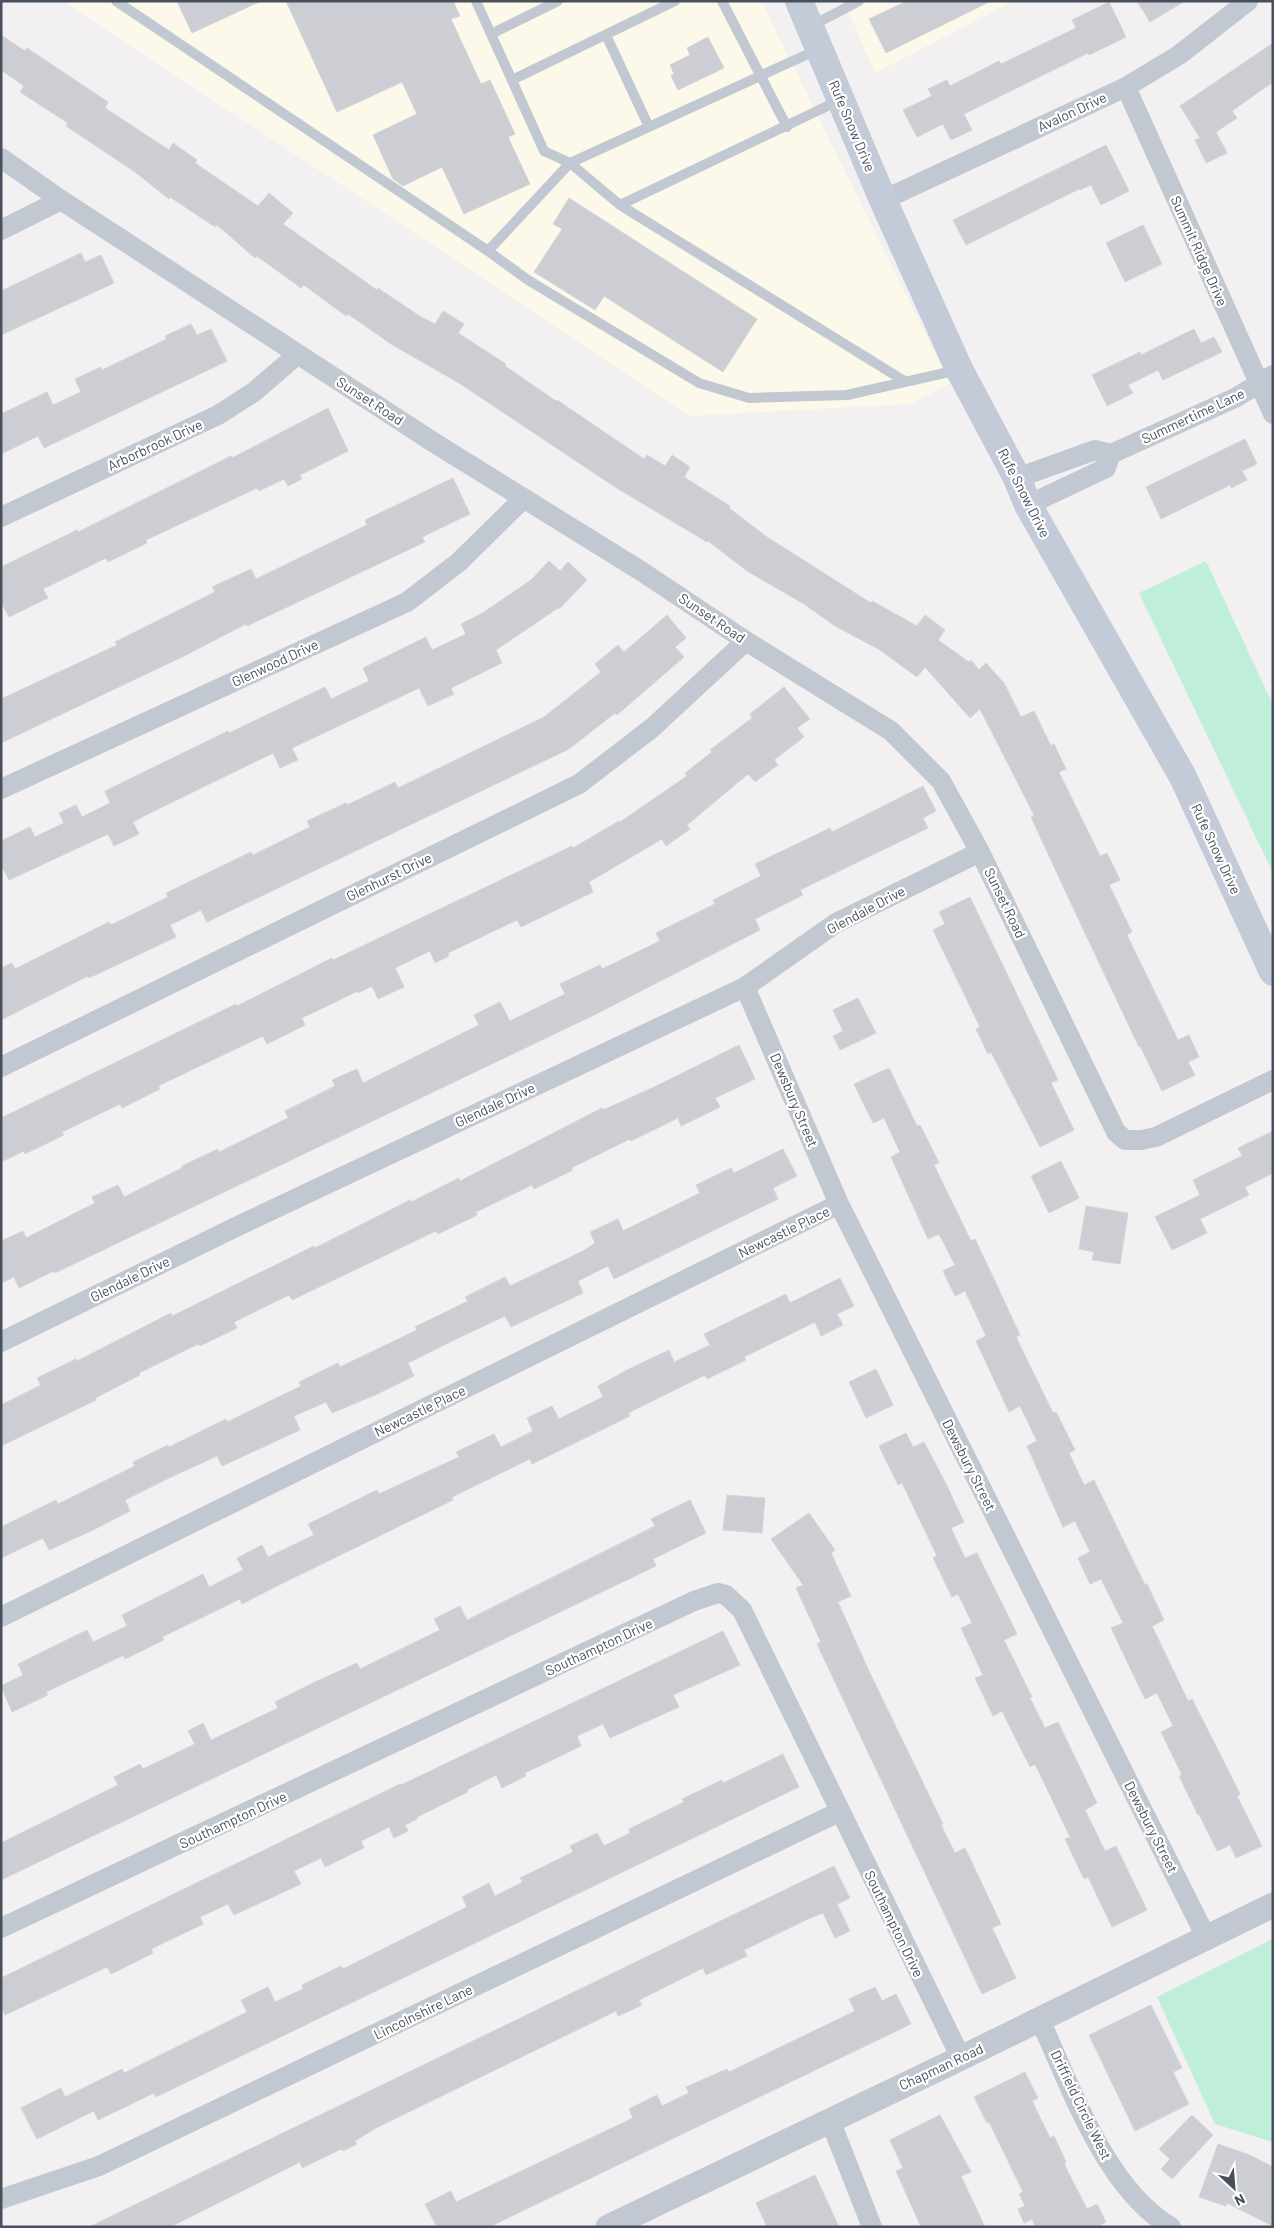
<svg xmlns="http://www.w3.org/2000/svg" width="1274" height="2228" font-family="Barlow,sans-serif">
	<rect width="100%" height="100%" fill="#f2f0f0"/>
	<!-- commercial -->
	<path fill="#fcf9ea" d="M64 1H761L950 384 910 404 690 416Z
		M844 1H1014L875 73Z"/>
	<!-- green -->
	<path fill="#bfeed9" d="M1206 561 1273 705V873L1139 593Z
		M1273 1939V2142L1215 2124 1157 1997Z"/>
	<!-- building -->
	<path fill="#cdced4" stroke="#d4d5db" d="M177 1H261L192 33Z
		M286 1H453L460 16 451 19 481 84 490 80 515 134 508 137 530 184 464 214 442 167 403 186 393 179 373 135 417 114 402 82 337 112Z
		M907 1H991L886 53 869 19Z
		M1137 1H1185L1150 22Z
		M1109 2 1126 37 1089 55 1088 53 964 114 972 130 951 140 943 124 917 137 903 110 932 96 928 89 947 80 950 86 999 61 1001 64 1076 28 1072 20Z
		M1 35 25 51 27 48 108 102 105 108 169 150 173 143 197 160 195 163 258 206 269 193 293 213 283 224 377 290 378 288 421 317 435 324 443 311 464 324 458 333 506 364 505 366 556 401 557 400 644 459 647 455 665 466 672 455 690 467 684 477 730 506 729 508 767 537 871 603 872 601 917 626 925 615 945 630 938 640 969 662 971 660 979 670 986 663 1004 683 1021 717 1034 711 1051 746 1054 744 1066 769 1059 772 1100 856 1107 853 1120 880 1109 885 1132 932 1127 935 1178 1040 1189 1035 1199 1057 1188 1062 1195 1075 1162 1091 1140 1046 1139 1047 1075 912 1031 817 1034 815 980 709 970 718 925 667 917 677 880 650 835 626 804 604 747 571 708 541 707 542 615 487 459 383 391 344 348 314 346 316 304 285 301 288 257 256 255 258 217 225 215 227 170 197 169 199 135 172 66 126 68 123 20 92 24 86 1 70Z
		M708 37 724 68 678 90 671 76 674 74 670 65 690 55 687 48Z
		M1273 43V82L1232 111 1237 118 1216 132 1227 153 1206 163 1195 140 1200 138 1180 106Z
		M1106 145 1129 191 1101 205 1091 185 1080 190 1079 189 966 245 953 220Z
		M569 198 757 319 723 372 604 296 595 310 534 272 562 229 553 224Z
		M1143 225 1162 264 1125 282 1106 243Z
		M81 253 85 262 101 255 114 283 1 335V291Z
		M191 324 197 335 211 329 227 361 44 448 38 436 1 454V414L47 392 53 405 81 392 75 379 101 367 102 370 167 339 165 336Z
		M1194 329 1201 343 1214 337 1222 352 1163 380 1158 370 1128 385 1133 393 1107 406 1092 375 1140 352 1141 355Z
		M328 408 348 451 300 475 302 479 288 486 284 479 259 491 257 488 146 540 147 543 108 562 106 558 43 589 48 598 9 617 1 602V567L77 530 78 532 231 456 232 458Z
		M1245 439 1257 464 1242 471 1247 480 1231 488 1230 485 1161 519 1146 487Z
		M453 478 470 514 422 537 425 542 247 626 246 624 184 656 1 743V699L117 645 115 642 215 592 212 587 251 569 256 579 367 525 365 520Z
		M549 561 560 571 568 562 587 580 559 609 558 608 496 650 502 663 451 688 454 694 428 706 419 688 292 748 298 760 280 768 273 753 146 815 133 822 139 834 114 846 108 834 9 880 1 865V841L30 827 35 837 64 823 59 813 76 805 82 817 110 803 105 791 228 731 229 733 325 687 331 699 369 681 363 668 426 637 432 650 466 634 461 624 481 614 531 580Z
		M667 615 686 638 675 647 684 657 617 715 615 713 569 749 207 922 201 910 170 925 176 937 89 978 88 976 1 1020V968L12 963 15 969 109 922 111 925 168 897 166 893 251 852 253 855 310 827 307 821 346 803 347 805 395 782 398 788 544 717 601 672 595 664 618 645 624 652Z
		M784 687 810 719 797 728 804 737 774 760 778 765 755 782 748 774 687 825 690 829 666 846 662 839 589 882 593 892 521 927 517 920 448 953 449 956 435 963 430 951 395 968 404 987 378 999 372 986 358 993V991L302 1018 305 1025 267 1044 263 1036 158 1086 160 1089 122 1108 120 1104 62 1132 64 1135 25 1154 24 1151 1 1162V1118L236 1004 237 1006 332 958 333 960 572 846 573 848 619 821 620 822 687 776 685 773 712 752 710 750 752 718 750 714Z
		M923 786 936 811 923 818 928 828 800 890 803 895 755 919 760 930 592 1016 55 1273 54 1271 19 1288 14 1277 1 1283V1241L23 1231 26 1238 95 1203 92 1197 118 1185 124 1197 182 1168V1166L218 1149 219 1152 288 1118 285 1111 335 1086 332 1080 357 1069 363 1083 479 1025 474 1015 500 1002 510 1021 565 994 560 984 600 965 602 969 660 941 656 933 715 904 713 900 761 876 755 864 830 828 832 832Z
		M970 897 1058 1080 1051 1083 1074 1130 1040 1147 991 1052 988 1054 976 1029 980 1027 933 930 945 924 939 912Z
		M858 998 876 1033 840 1050 833 1036 843 1031 833 1010Z
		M739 1045 755 1079 715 1098 720 1107 681 1126 678 1118 631 1141 630 1139 571 1168 573 1170 534 1189 532 1185 476 1212 477 1215 438 1234 436 1231 292 1300 289 1295 234 1322 237 1328 200 1346 198 1344 139 1373 140 1375 95 1398 96 1400 1 1446V1405L41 1385 37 1378 76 1359 77 1361 171 1313 172 1316 314 1246 315 1248 410 1200 411 1202 459 1178 460 1181 602 1108 603 1110 650 1089Z
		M889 1068 917 1126 920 1125 939 1163 934 1165 971 1241 975 1239 993 1277 1020 1335 1016 1337 1053 1413 1056 1412 1075 1450 1069 1453 1084 1485 1094 1480 1145 1585 1147 1584 1164 1620 1152 1626 1188 1701 1192 1699 1221 1756 1240 1794 1237 1796 1262 1846 1236 1858 1230 1845 1217 1851 1199 1814 1198 1815 1179 1776 1182 1775 1161 1732 1173 1726 1157 1693 1145 1699 1111 1628 1123 1623 1101 1579 1090 1584 1078 1558 1090 1552 1075 1521 1063 1527 1027 1446 1037 1441 1020 1406 1009 1412 976 1341 986 1336 965 1291 955 1296 943 1271 955 1265 939 1234 928 1239 891 1157 900 1152 884 1118 873 1123 854 1084Z
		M1273 1131V1173L1245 1187 1249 1195 1200 1219 1207 1233 1172 1250 1155 1217 1200 1195 1193 1180 1242 1156 1238 1148Z
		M783 1149 797 1176 773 1188 778 1199 614 1279 608 1266 578 1281 583 1293 511 1327 505 1316 452 1341 408 1363 414 1376 375 1395 332 1413 326 1402 294 1416 300 1430 222 1466 217 1456 169 1478 125 1500 130 1511 93 1530 49 1550 43 1538 1 1558V1527L56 1500 58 1504 135 1466 133 1462 168 1445 169 1447 226 1419 227 1422 301 1386 299 1382 338 1363 340 1367 417 1330 415 1327 468 1301 465 1297 505 1277 510 1286 583 1251 595 1243 590 1232 618 1219 623 1231 700 1193 696 1185 731 1168 734 1173Z
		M1061 1161 1079 1198 1049 1213 1031 1176Z
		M1086 1206 1128 1213 1120 1264 1092 1260 1094 1252 1079 1249Z
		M840 1278 854 1306 837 1314 843 1325 821 1336 815 1322 744 1357 746 1360 707 1379 705 1375 628 1413 630 1416 532 1464 530 1459 452 1497 453 1500 281 1584 242 1604 240 1599 162 1637 164 1640 125 1659 124 1655 46 1692 48 1695 12 1712 1 1686 23 1675 18 1664 87 1630 93 1642 127 1626 122 1615 203 1574 209 1587 243 1570 237 1558 262 1545 268 1557 314 1535 308 1524 377 1490 379 1494 459 1457 456 1452 494 1434 501 1447 533 1431 527 1418 552 1406 559 1419 603 1397 598 1386 629 1369 669 1350 674 1362 710 1345 704 1334 786 1294 790 1303Z
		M876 1369 893 1405 866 1418 849 1382Z
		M906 1433 913 1447 924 1442 945 1482 964 1522 951 1528 965 1558 977 1553 1017 1634 1004 1640 1032 1697 1030 1698 1045 1728 1058 1722 1097 1803 1085 1810 1105 1851 1116 1846 1147 1910 1112 1927 1088 1877 1084 1879 1065 1839 1070 1837 1035 1764 1030 1767 1002 1711 993 1716 975 1678 983 1675 961 1628 972 1623 958 1594 952 1597 933 1558 937 1556 902 1483 898 1485 879 1446Z
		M727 1495 765 1498 762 1533 723 1530Z
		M690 1500 706 1533 653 1559 656 1566 1 1880V1843L118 1785 114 1777 140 1764 143 1769 195 1744 188 1731 203 1723 211 1740 278 1708 275 1702 315 1682 357 1663 360 1669 440 1630 434 1619 460 1606 467 1620 655 1526 651 1519Z
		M809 1513 835 1550 831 1553 851 1596 838 1602 868 1669 943 1824 941 1825 955 1853 965 1848 1001 1924 992 1928 1016 1978 982 1994 817 1644 821 1642 796 1588 803 1585 771 1539Z
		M723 1631 740 1665 673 1695 679 1707 610 1738 603 1724 577 1736 581 1746 525 1773 526 1776 502 1788 496 1775 467 1790 468 1792 417 1817V1819L405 1825 408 1831 394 1838 389 1827 361 1841 364 1848 325 1867 321 1858 294 1871 301 1884 234 1915 228 1904 200 1917 203 1924 151 1949 153 1953 111 1974 107 1967 5 2015 1 2006V1978L400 1784 401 1785Z
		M783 1754 799 1787 156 2097 154 2093 98 2120 94 2111 37 2139 21 2108 61 2088 65 2097 122 2069 124 2073 247 2012 241 2000 268 1987 275 2002 303 1989 302 1985 341 1966 343 1969 467 1907 462 1897 489 1883 495 1896 523 1882 520 1878 573 1852 570 1846 597 1833 604 1846 630 1833 629 1829 684 1802 682 1799 722 1780 723 1783Z
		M834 1866 850 1898 837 1904 850 1931 835 1938 823 1913 810 1918 744 1950 747 1956 706 1975 703 1968 639 2000 642 2005 618 2016 616 2011 376 2128 355 2141 357 2144 343 2151 341 2149 302 2168 300 2162 170 2227H89Z
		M875 1987 882 2001 896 1994 911 2024 489 2227H437L425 2204 451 2191 456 2202 633 2118 629 2109 657 2095 662 2106 689 2093 686 2087 727 2069 729 2072 855 2011 849 1999Z
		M1151 2005 1182 2068 1173 2072 1189 2104 1135 2131 1089 2035Z
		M1025 2072 1038 2098 1032 2101 1050 2138 1054 2136 1066 2162 1064 2164 1087 2209 1097 2204 1106 2222 1097 2227H1035L1032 2219 1024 2223 1018 2209 1025 2206 1019 2194 1023 2192 989 2122 987 2123 974 2097Z
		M940 2115 971 2172 961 2176 985 2227H921L896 2171 903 2168 890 2140Z
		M1192 2115 1213 2135 1172 2179 1161 2169 1170 2159 1159 2149Z
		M1218 2144 1250 2155 1273 2167V2226L1227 2203 1226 2206 1199 2197Z
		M815 2175 839 2227H767L756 2203Z"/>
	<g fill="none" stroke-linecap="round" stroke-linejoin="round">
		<!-- service -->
		<path stroke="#c1c8d1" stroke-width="10" d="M116 1 488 251 570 163 819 49
			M476 1 544 151 570 163 620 205 906 382
			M722 1 787 127
			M811 26 859 1
			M491 34 558 1
			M606 35 649 127
			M512 80 675 1
			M620 205 840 100
			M488 251 528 280 699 383 749 398 847 395 958 370"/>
		<!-- minor -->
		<path stroke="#c1c8d1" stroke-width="20" d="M1126 87 1273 414
			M1 158 61 200 433 442 641 571 746 641 891 731 941 781 980 852 1116 1132 1125 1140H1141L1156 1137 1273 1080
			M883 200 1126 87 1179 55 1248 1
			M1 230 61 200
			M1017 478 1095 450 1111 454 1235 398 1273 375
			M1028 505 1106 468 1111 454
			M1 517 218 415 254 392 298 354
			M1 789 407 602 459 562 524 498
			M745 987 839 1204 1206 1937
			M1 1067 579 784 652 728 746 641
			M1 1342 240 1225 745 987 836 923 980 852
			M1 1617 839 1204
			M1 1928 694 1601 718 1593 726 1595 742 1610 961 2058
			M1040 2020C1071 2087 1105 2188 1171 2227
			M830 2120 872 2227
			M1 2199 99 2166 839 1812"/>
		<!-- tertiary -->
		<path stroke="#c1c8d1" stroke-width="25" d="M608 2227 961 2058 1273 1905"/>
		<!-- secondary -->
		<path stroke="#c3cad8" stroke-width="28" d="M799 1 883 200 959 369 1017 478 1028 505 1183 777 1273 972"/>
	</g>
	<g text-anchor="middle" stroke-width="4.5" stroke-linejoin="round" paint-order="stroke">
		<!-- street labels -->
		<g font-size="14" fill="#48505d" stroke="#fff">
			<text transform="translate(1072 112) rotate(-25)" y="5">Avalon Drive</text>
			<text transform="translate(852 126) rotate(67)" y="5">Rufe Snow Drive</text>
			<text transform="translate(1199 251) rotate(66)" y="5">Summit Ridge Drive</text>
			<text transform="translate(370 401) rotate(33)" y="5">Sunset Road</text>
			<text transform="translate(1193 416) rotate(-25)" y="5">Summertime Lane</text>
			<text transform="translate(155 445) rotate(-25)" y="5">Arborbrook Drive</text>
			<text transform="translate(1024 493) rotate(63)" y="5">Rufe Snow Drive</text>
			<text transform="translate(712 618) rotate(34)" y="5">Sunset Road</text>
			<text transform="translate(275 663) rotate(-25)" y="5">Glenwood Drive</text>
			<text transform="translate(1216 849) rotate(65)" y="5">Rufe Snow Drive</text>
			<text transform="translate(389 877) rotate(-26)" y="5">Glenhurst Drive</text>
			<text transform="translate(1005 903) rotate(64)" y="5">Sunset Road</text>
			<text transform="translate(866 910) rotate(-28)" y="5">Glendale Drive</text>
			<text transform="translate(794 1100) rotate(67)" y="5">Dewsbury Street</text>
			<text transform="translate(495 1105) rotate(-25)" y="5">Glendale Drive</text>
			<text transform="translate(784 1232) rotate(-26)" y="5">Newcastle Place</text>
			<text transform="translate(130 1279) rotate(-26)" y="5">Glendale Drive</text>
			<text transform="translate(420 1411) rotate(-26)" y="5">Newcastle Place</text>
			<text transform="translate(969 1465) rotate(63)" y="5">Dewsbury Street</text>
			<text transform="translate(599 1647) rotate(-25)" y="5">Southampton Drive</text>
			<text transform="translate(233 1820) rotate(-25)" y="5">Southampton Drive</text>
			<text transform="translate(1151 1827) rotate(63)" y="5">Dewsbury Street</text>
			<text transform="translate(894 1924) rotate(64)" y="5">Southampton Drive</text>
			<text transform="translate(423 2012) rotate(-26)" y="5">Lincolnshire Lane</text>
			<text transform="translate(941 2067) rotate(-25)" y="5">Chapman Road</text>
			<text transform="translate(1081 2105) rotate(64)" y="5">Driffield Circle West</text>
		</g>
	</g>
	<!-- border -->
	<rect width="1274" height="2228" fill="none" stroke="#48505d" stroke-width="5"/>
	<!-- north arrow -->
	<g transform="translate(1234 2188) rotate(154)" stroke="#ffffff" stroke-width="4" paint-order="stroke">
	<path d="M0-4L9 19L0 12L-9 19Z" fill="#48505d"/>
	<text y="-8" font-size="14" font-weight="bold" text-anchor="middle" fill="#48505d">N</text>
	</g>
</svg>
